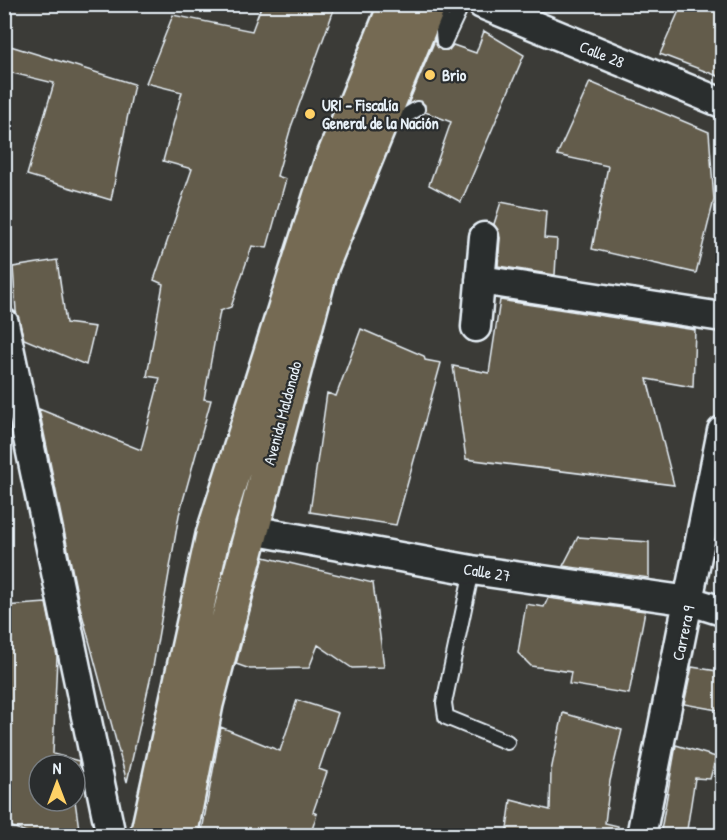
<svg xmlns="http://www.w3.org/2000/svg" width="727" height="840" font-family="'Patrick Hand',sans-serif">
	<rect width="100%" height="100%" fill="#3b3b37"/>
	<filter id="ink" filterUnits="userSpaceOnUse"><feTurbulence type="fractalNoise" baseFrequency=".0167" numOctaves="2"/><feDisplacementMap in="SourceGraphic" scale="12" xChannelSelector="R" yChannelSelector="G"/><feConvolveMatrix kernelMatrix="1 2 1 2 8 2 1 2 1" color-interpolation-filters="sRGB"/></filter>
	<g filter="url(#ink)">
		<!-- building -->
		<path fill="#645c4c" stroke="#e8f1f8" stroke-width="1.5" d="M262 4H336L291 127 277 176 286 179 267 248 252 246 231 307 220 311 204 399 211 400 179 515 153 667 127 782 79 603 39 409 141 450 160 378 147 376 163 284 154 280 192 169 163 161 182 92 146 83 173 15 252 31Z
			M682 4H723V78L660 54Z
			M484 31 524 55 461 202 429 185 451 122 425 112V105L421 101 408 104 435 40 441 50H449L453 45 476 53Z
			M4 44 134 84 111 200 27 175 54 83 4 71Z
			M590 82 709 132 714 200 696 273 592 249 608 166 557 155Z
			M501 202 546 211 544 238 557 239 555 275 498 266 500 238 494 224Z
			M57 260 66 323 95 327 86 365 24 339 16 311 13 267Z
			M500 300 695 330 693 387 647 379 674 485 466 459 453 366 489 373Z
			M361 329 424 356 425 360 441 363 396 525 310 512 327 393 336 396Z
			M578 537 649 542V578L563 566Z
			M264 557 373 583 384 667 352 668 318 645 309 668 250 669 236 664Z
			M548 598 645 611 629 694 569 684 571 672 531 666 518 653 526 604 544 607Z
			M46 603 57 656 53 754 79 761 75 794V765H39V801H75L80 836H37L4 824V606Z
			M692 667 723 672V711L684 704Z
			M297 700 338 713 319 769 327 772 313 812 317 814 310 836H201L221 727 280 751Z
			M563 713 622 730 610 781 605 823 618 826 617 836H506L511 800 550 810 551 771Z
			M676 745 716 757 710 779 695 778 686 836H660Z"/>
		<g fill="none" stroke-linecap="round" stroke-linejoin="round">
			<!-- service casing -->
			<g stroke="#e8f1f8" stroke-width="18">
				<path id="service" d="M440 4 444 42
					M444 42 462 4
					M385 128 417 109
					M472 570 444 703 446 717 507 742"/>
			</g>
			<!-- minor casing -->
			<g stroke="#e8f1f8" stroke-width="33">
				<path id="minor" d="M482 4 722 103
					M480 280 722 317
					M4 323 111 836
					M476 327 484 237
					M251 530 472 570 690 601 722 611
					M641 836 722 431"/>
			</g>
			<!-- primary casing -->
			<g stroke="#e8f1f8" stroke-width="38">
				<path id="primary" d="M147 836 213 535 330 166 396 4
					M180 836 206 704 322 265 429 4"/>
			</g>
			<!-- service -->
			<use href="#service" stroke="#2a2d2e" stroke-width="14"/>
			<!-- minor -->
			<use href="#minor" stroke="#2a2d2e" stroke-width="28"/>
			<!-- primary -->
			<use href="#primary" stroke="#746b52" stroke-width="33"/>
		</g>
	</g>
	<!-- markers -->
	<g fill="#ffd166" stroke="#2a2d2e" stroke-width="2">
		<circle cx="430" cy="75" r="6"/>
		<circle cx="310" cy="114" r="6"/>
	</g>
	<g text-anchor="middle" stroke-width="4.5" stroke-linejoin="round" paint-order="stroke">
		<!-- street labels -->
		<g font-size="16" fill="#e8f1f8" stroke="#2a2d2e">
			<text transform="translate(602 54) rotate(22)" y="6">Calle 28</text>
			<text transform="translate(282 413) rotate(-75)" y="6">Avenida Maldonado</text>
			<text transform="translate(487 572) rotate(9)" y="6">Calle 27</text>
			<text transform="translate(683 633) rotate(-78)" y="6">Carrera 9</text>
		</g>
		<!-- poi labels -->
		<g font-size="16" font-weight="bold" fill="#e8f1f8" stroke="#2a2d2e" text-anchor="start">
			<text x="442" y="81">Brio</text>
			<text x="322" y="111">URI - Fiscalía<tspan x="322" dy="18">General de la Nación</tspan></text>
		</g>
	</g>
	<!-- margin -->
	<rect width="727" height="840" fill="none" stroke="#2a2d2e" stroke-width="24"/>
	<rect x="12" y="12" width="703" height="816" fill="none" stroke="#e8f1f8" stroke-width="2" filter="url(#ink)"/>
	<!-- north arrow -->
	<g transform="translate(57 783)"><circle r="28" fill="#2a2d2e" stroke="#767b7f" stroke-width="1.5"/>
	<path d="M0-4.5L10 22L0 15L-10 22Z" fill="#ffd166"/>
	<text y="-9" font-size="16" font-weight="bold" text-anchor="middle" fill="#e8f1f8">N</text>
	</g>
</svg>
